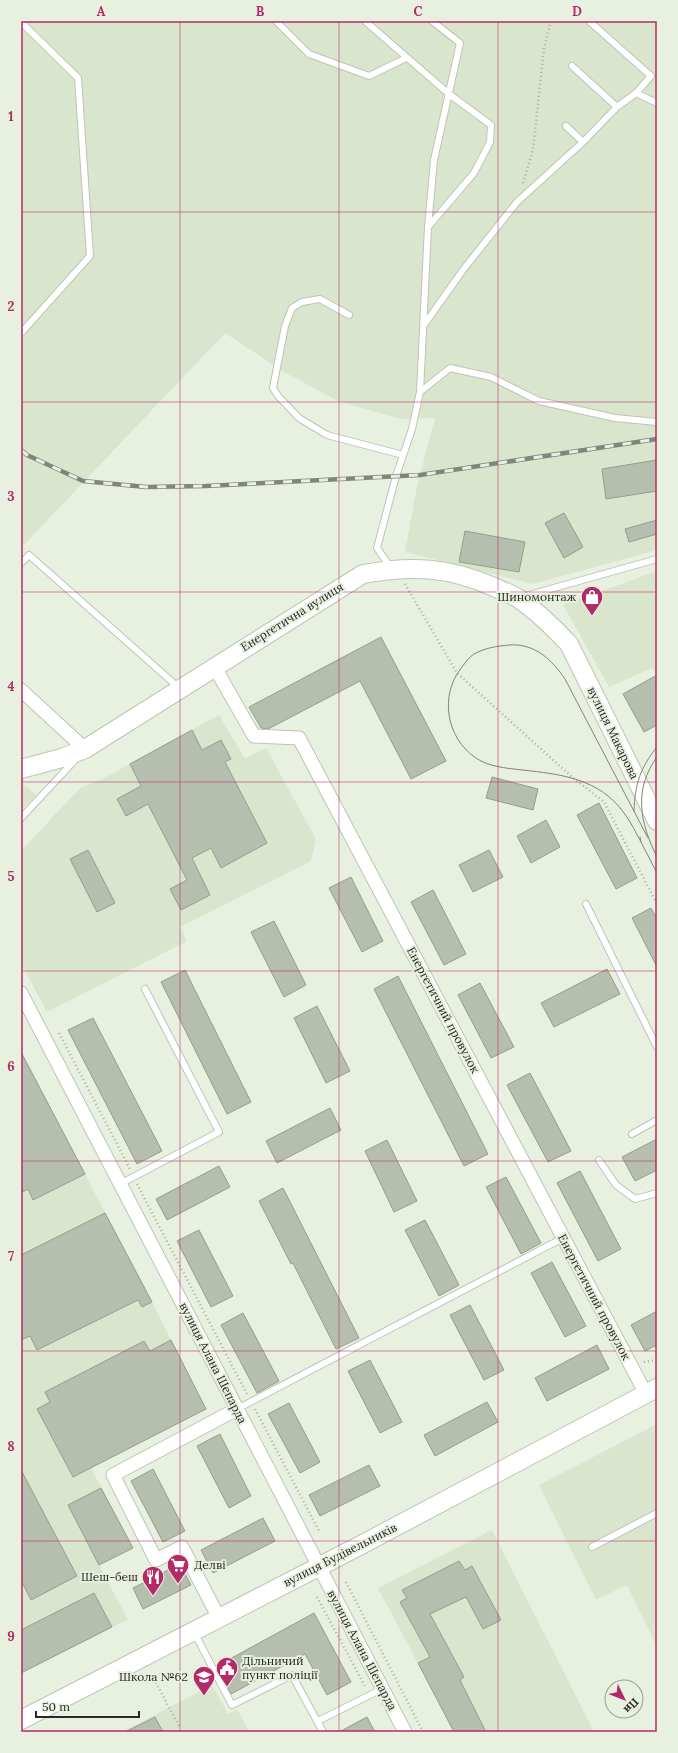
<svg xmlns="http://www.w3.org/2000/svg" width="678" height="1753" font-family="Lora,serif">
	<rect width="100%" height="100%" fill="#e8f0e0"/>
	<!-- built -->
	<path fill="#dae5cd" d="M21 21H657V550L533 584 405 552 417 486 435 418 401 419 338 401 284 372 225 333 21 548Z
		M657 571V675L652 668 609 687 563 605Z
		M219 715 245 759 266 748 316 839 311 861 180 927 187 941 47 1012 21 963V851L80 788 104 778Z
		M26 785 36 795 21 811V787Z
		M21 1052 152 1302 206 1409 91 1468 133 1548 99 1565 128 1620 112 1627 21 1673Z
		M657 1424V1647L627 1585 596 1600 539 1485Z
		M492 1530 594 1732H486L460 1680 433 1692 378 1588Z
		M212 1685 228 1714 237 1709 249 1732H122Z"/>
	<!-- building -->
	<path fill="#b6beae" stroke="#959d8d" d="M657 460V491L606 499 602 469Z
		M564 513 583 547 564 558 545 523Z
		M657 520V534L629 542 625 529Z
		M465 531 525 542 519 572 459 562Z
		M381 637 446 761 411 779 360 681 268 729 261 728 249 707Z
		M657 675V725L644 732 623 694Z
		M192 730 202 750 221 740 231 759 225 762 267 843 221 868 211 848 192 858 210 895 181 910 170 889 187 880 148 804 126 816 117 799 141 786 130 764Z
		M492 777 538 789 533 810 486 798Z
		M599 803 637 878 616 889 577 815Z
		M546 820 560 847 531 863 517 836Z
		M88 850 115 903 97 912 70 859Z
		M489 850 503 877 473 892 459 865Z
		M351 877 383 941 362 952 329 888Z
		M433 890 466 954 444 965 411 902Z
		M651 908 657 919V967L632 918Z
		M274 921 306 985 284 997 251 932Z
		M607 969 620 994 554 1027 541 1003Z
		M185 970 251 1102 227 1114 161 982Z
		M398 976 488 1154 464 1166 374 989Z
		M480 983 514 1047 491 1058 458 995Z
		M317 1006 350 1071 326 1083 294 1018Z
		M93 1018 162 1151 137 1164 68 1030Z
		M21 1052 85 1174 33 1200 28 1189 21 1193Z
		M530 1073 571 1151 548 1162 507 1085Z
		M330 1108 341 1130 277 1163 266 1141Z
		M657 1139V1170L635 1181 622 1157Z
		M387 1140 417 1201 394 1212 365 1151Z
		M219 1166 230 1187 167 1220 156 1199Z
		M580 1171 621 1249 598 1261 557 1183Z
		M506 1177 541 1243 521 1254 486 1187Z
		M283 1188 359 1338 336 1349 293 1263 291 1264 259 1201Z
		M105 1213 152 1302 142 1307 138 1300 37 1350 30 1336 21 1340V1255Z
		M425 1220 459 1285 439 1296 405 1230Z
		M199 1230 233 1296 211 1307 177 1241Z
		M552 1262 586 1326 565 1337 531 1273Z
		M470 1305 504 1370 484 1380 450 1315Z
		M657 1311V1345L645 1351 631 1325Z
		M243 1313 279 1381 257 1393 221 1325Z
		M171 1340 206 1409 73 1477 37 1409 50 1402 45 1392 144 1341 150 1351Z
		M597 1345 609 1369 547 1401 535 1378Z
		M370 1360 402 1422 380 1433 348 1371Z
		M487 1402 498 1422 435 1456 424 1435Z
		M289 1403 320 1462 300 1473 268 1414Z
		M220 1434 251 1496 229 1508 197 1446Z
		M369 1465 380 1486 320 1516 309 1495Z
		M153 1469 185 1531 163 1542 131 1481Z
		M21 1470 77 1576 31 1600 21 1580Z
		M101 1488 133 1548 99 1565 68 1505Z
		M263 1518 275 1541 213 1573 201 1550Z
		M459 1561 465 1570 472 1566 501 1620 483 1629 466 1597 430 1614 464 1677 460 1680 486 1732H454L418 1663 430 1657 400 1602 407 1598 402 1590Z
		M180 1564 191 1585 143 1609 133 1588Z
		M94 1593 112 1627 21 1673V1630Z
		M314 1613 351 1682 327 1695 305 1654 231 1694 217 1666Z
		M155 1717 163 1732H125Z
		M367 1717 375 1732H339Z"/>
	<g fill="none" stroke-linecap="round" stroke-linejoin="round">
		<!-- lane casing -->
		<g stroke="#bdc5b5" stroke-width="8">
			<path id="lane" d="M276 21 309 54 369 76 406 58
				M365 21 449 94 491 125 490 142 474 173 428 227
				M589 21 651 76 636 93
				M21 22 78 78 90 256 21 333
				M572 66 617 107
				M566 126 583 142
				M349 315 320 299 302 302 292 308 285 326 273 388 278 396 299 418 327 435 403 455
				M424 325 463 270 517 202 583 142 617 107 636 93 657 103
				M420 392 450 368 491 377 539 401 615 418 657 422
				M21 563 29 555 178 687
				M391 568 377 548 396 476 412 429 420 392 428 227 434 160 460 43 432 21
				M522 597 657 559
				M21 818 76 759
				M586 904 657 1047
				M632 1134 657 1120
				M599 1160 616 1185 635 1199 657 1193
				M120 1184 219 1132 145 989
				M237 1409 563 1238
				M592 1547 657 1513
				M194 1632 232 1705 292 1675 323 1732
				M318 1721 382 1689"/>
		</g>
		<!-- street casing -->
		<g stroke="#bdc5b5" stroke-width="15">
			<path id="street" d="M214 666 254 736 299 738 646 1394
				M21 690 85 749
				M21 993 405 1732
				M219 1618 182 1547 156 1560 113 1475 237 1409"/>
		</g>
		<!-- secondary casing -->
		<g stroke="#bdc5b5" stroke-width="20">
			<path id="secondary" d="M21 769 62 758 85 749 363 574C412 565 448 567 494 587 502 591 512 594 519 599 538 612 553 627 569 644L657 821
				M21 1720 361 1545 657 1388"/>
		</g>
		<!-- path -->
		<path stroke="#abb1a4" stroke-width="2.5" stroke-dasharray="1 3" stroke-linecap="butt" d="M523 183 533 150 544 48 551 21
			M405 584 457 673 572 777 604 802 657 904
			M59 1033 130 1169
			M137 1184 247 1394
			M644 1362 657 1360
			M255 1409 319 1531
			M346 1582 423 1732
			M317 1597 366 1688
			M154 1679 179 1726"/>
		<!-- lane -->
		<use href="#lane" stroke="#fff" stroke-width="6"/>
		<!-- street -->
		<use href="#street" stroke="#fff" stroke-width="13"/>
		<!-- secondary -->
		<use href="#secondary" stroke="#fff" stroke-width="18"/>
		<!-- tram -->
		<path stroke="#80867b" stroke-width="1" d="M657 757C633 790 640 823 657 857
			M634 811C635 784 640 768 657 747
			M640 837 641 842 657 873
			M641 842C636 833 631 822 624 813 600 779 561 774 522 770 506 768 489 767 476 758 446 738 439 695 462 667 465 663 469 657 474 654 485 648 497 646 509 645 535 643 552 660 565 679L648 838"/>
		<!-- rail casing -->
		<g stroke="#80867b" stroke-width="4.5">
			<path id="rail" d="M21 450 27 455 83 481 146 487 206 486 420 475 657 439"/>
		</g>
		<!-- rail -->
		<use href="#rail" stroke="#e8f0e0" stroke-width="3" stroke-dasharray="9" stroke-linecap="butt"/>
	</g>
	<!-- grid -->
	<path fill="none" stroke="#b42a67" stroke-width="1" stroke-opacity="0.55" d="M180 21V1732M339 21V1732M498 21V1732M21 212H657M21 402H657M21 592H657M21 782H657M21 971H657M21 1161H657M21 1351H657M21 1541H657"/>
	<!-- icons -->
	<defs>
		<g id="shop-pin" transform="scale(1.15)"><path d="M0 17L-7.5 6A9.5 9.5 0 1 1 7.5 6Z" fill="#b42a67" stroke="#e8f0e0"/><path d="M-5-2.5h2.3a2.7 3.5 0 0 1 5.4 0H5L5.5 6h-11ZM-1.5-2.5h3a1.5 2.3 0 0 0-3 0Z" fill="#fff"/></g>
		<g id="supermarket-pin" transform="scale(1.15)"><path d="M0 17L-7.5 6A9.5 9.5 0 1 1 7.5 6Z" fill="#b42a67" stroke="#e8f0e0"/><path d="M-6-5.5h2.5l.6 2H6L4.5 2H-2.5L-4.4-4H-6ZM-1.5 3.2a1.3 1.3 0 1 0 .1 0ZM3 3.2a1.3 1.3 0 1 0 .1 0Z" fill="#fff"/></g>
		<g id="restaurant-pin" transform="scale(1.15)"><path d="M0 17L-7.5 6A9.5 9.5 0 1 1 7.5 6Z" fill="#b42a67" stroke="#e8f0e0"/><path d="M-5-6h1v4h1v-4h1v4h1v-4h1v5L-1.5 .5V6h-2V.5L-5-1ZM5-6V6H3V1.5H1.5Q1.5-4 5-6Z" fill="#fff"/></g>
		<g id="civic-pin" transform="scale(1.15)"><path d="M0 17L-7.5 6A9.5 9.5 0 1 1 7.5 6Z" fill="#b42a67" stroke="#e8f0e0"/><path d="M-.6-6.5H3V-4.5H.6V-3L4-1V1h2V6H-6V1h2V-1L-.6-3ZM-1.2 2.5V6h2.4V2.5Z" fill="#fff"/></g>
		<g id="school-pin" transform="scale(1.15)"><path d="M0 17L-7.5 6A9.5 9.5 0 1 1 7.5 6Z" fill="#b42a67" stroke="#e8f0e0"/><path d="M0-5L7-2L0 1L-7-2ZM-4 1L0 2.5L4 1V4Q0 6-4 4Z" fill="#fff"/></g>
	</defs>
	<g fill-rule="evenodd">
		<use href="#shop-pin" x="592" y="597"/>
		<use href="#supermarket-pin" x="178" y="1565"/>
		<use href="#restaurant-pin" x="153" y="1577"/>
		<use href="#civic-pin" x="227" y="1668"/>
		<use href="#school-pin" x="204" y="1677"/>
	</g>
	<g text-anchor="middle" stroke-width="4" stroke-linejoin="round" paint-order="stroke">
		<!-- poi labels -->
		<g font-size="12" fill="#272a24" stroke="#e8f0e0" text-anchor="end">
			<text x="576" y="601">Шиномонтаж</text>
			<text x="194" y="1569" text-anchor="start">Делві</text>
			<text x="138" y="1581">Шеш-беш</text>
			<text x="242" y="1665" text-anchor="start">Дільничий<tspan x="242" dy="14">пункт поліції</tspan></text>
			<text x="188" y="1681">Школа №62</text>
		</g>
		<!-- street labels -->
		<g font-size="12" fill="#272a24" stroke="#e8f0e0">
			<text transform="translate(292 617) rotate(-32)" y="4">Енергетична вулиця</text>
			<text transform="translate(613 733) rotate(64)" y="4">вулиця Макарова</text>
			<text transform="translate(443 1010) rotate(62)" y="4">Енергетичний провулок</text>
			<text transform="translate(594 1297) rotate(62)" y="4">Енергетичний провулок</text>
			<text transform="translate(213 1363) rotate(63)" y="4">вулиця Алана Шепарда</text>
			<text transform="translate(340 1555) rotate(-27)" y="4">вулиця Будівельників</text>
			<text transform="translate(362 1650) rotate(62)" y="4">вулиця Алана Шепарда</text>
		</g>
	</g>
	<!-- border -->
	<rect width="678" height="1753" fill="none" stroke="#e8f0e0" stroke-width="44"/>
	<!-- north arrow -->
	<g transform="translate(624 1699) rotate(133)"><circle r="19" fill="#e8f0e0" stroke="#9ba195"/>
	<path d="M0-3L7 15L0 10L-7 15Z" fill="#b42a67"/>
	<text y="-6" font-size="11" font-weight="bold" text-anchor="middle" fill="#272a24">Пн</text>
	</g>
	<!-- scale -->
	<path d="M36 1711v6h103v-6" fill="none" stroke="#272a24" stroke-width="2"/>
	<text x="42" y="1711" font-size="12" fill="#272a24" stroke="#e8f0e0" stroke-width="3" paint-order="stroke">50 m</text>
	<rect x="22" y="22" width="634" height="1709" fill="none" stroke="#b42a67" stroke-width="1.5"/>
	<g font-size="13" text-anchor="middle" font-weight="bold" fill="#b42a67">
		<text x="101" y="16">A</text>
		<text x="260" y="16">B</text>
		<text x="418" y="16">C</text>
		<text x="577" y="16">D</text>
		<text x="11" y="121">1</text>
		<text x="11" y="311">2</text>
		<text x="11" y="501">3</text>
		<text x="11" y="691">4</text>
		<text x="11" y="881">5</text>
		<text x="11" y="1071">6</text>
		<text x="11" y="1261">7</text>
		<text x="11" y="1451">8</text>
		<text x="11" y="1641">9</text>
	</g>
</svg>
